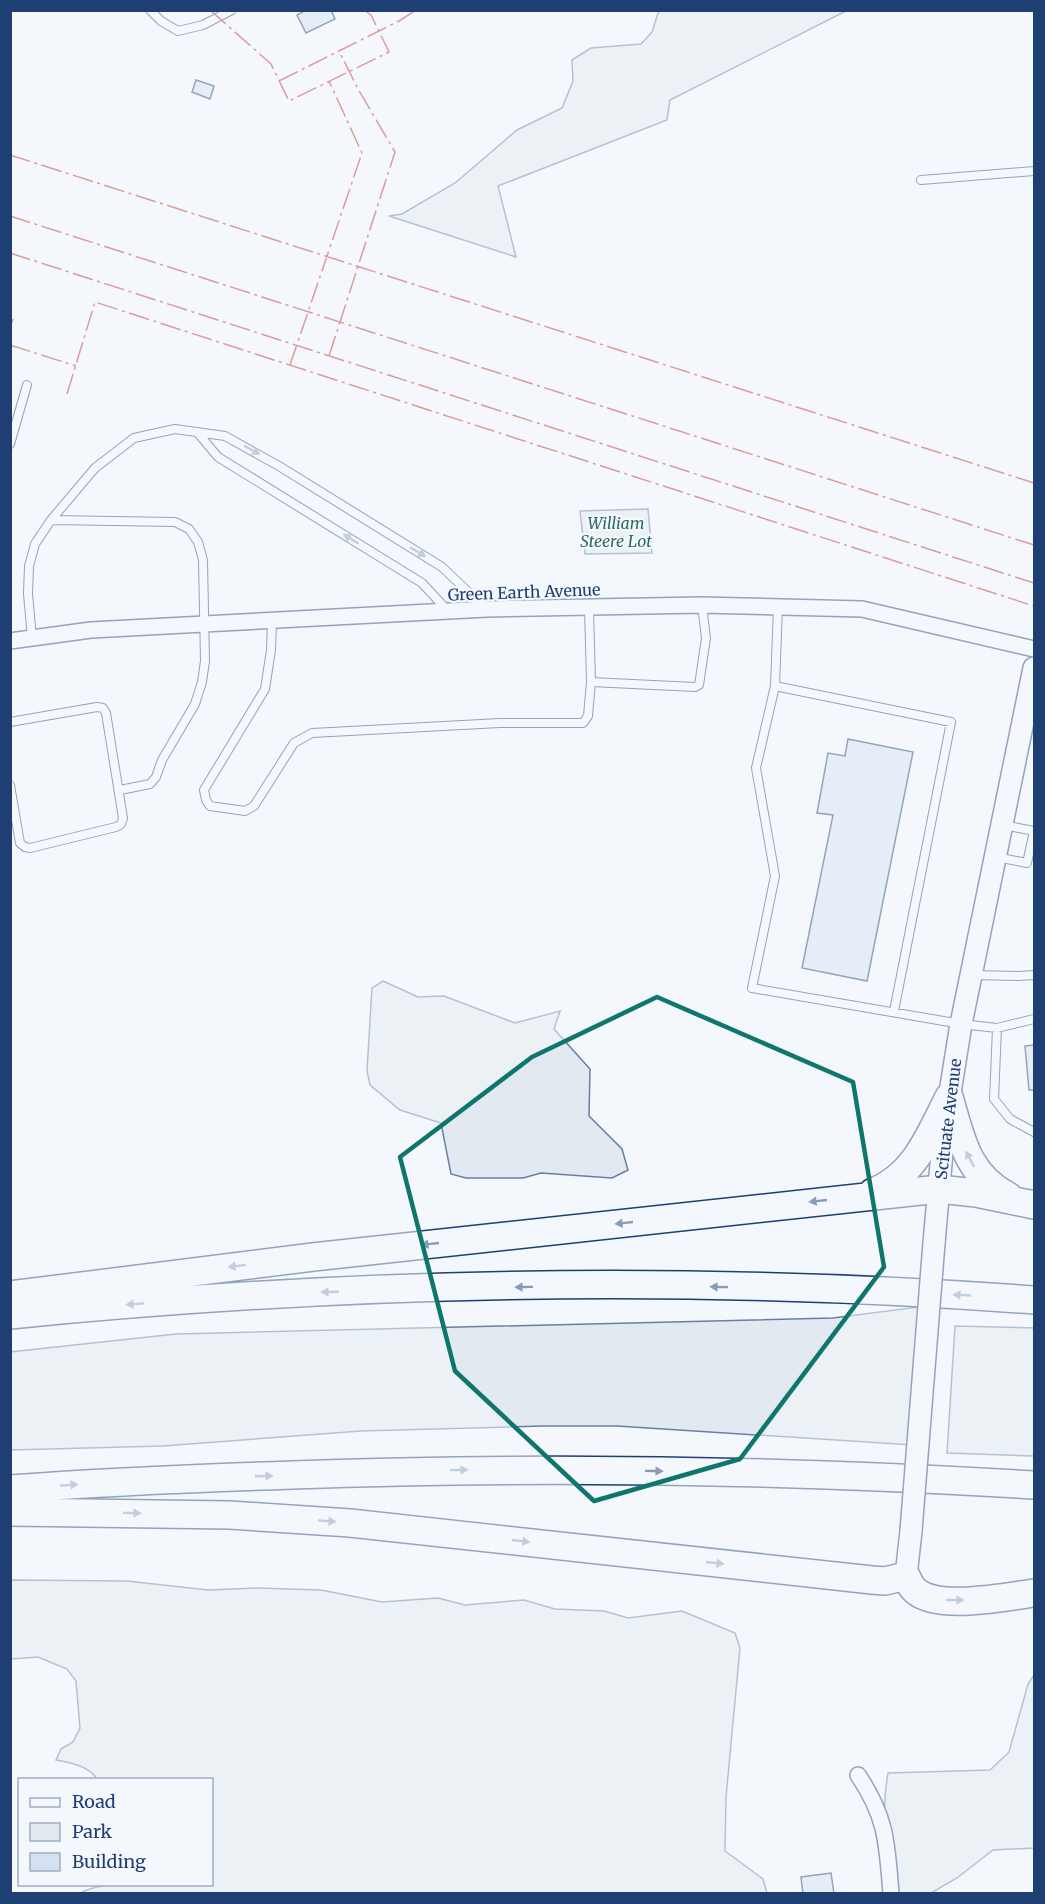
<svg xmlns="http://www.w3.org/2000/svg" width="1045" height="1904" font-family="Merriweather,serif">
	<rect width="100%" height="100%" fill="#f4f7fb"/>
	<!-- green -->
	<path fill="#e3e9f0" stroke="#687fa3" stroke-width="1.5" d="M662 10 846 11 670 100 667 120 498 186 516 257 389 216 402 214 455 183 517 130 562 108 573 81 572 60 591 48 641 44 652 32 658 13Z
		M648 509 652 553 585 554 580 511Z
		M383 981 418 997 444 996 515 1023 560 1011 554 1029 590 1069 589 1116 622 1149 628 1170 612 1178 541 1173 523 1178H466L451 1174 441 1123 400 1110 370 1085 367 1071 372 988Z
		M926 1306 913 1445 617 1426H542L361 1431 163 1446 11 1450 10 1352 176 1334 833 1318Z
		M955 1326 1034 1328V1456L947 1453Z
		M11 1580 127 1581 208 1590 257 1588 321 1590 382 1602 438 1598 465 1605 524 1600 555 1609 604 1611 628 1618 682 1611 735 1633 740 1648 726 1797 725 1851 763 1879 767 1893H81C105 1878 180 1884 212 1884V1780L97 1779C90 1767 69 1762 56 1760L61 1749 73 1742 80 1728 76 1681 67 1669 38 1657 11 1659Z
		M1034 1675V1848L993 1850 957 1878 931 1893H889C885 1854 881 1813 888 1773L990 1770 1009 1752 1028 1684Z"/>
	<!-- building -->
	<path fill="#d5e0f0" stroke="#1d3f73" stroke-width="1.5" d="M306 10H331L335 19 306 33 297 15Z
		M196 80 214 86 210 99 192 92Z
		M848 739 913 752 867 981 802 968 833 815 817 813 828 753 845 756Z
		M1034 1045V1090H1029L1025 1046Z
		M831 1873 834 1894H803L801 1877Z"/>
	<g fill="none" stroke-linecap="round" stroke-linejoin="round">
		<!-- lane casing -->
		<g stroke="#1d3f73" stroke-width="10">
			<path id="lane" d="M150 10 161 21 178 31 203 25 232 10
				M921 180 1034 171
				M197 432 218 457 422 583 448 611
				M10 444 27 385
				M51 520 175 522 189 529 198 542 203 560 205 661 202 682 195 704 162 760 156 777 150 784 120 790
				M778 606 775 686 951 722 894 1011
				M589 608 591 682 695 687 699 685 706 638 702 605
				M272 621 271 650 265 689 204 790 206 800 210 806 245 811 254 806 294 743 312 733 500 723H583L588 716 591 682
				M32 638 28 594 29 566 35 544 51 520 95 468 134 438 175 429 225 436 279 466 442 567 485 608
				M775 686 756 768 775 876 752 988 961 1024 997 1028 1034 1019
				M10 722 97 707 103 708 106 713 123 818 121 824 116 827 30 848 25 847 20 843 10 785
				M1003 825 1034 831
				M996 857 1027 863 1034 831
				M973 975 1019 976 1034 975
				M997 1028 994 1099 1010 1119 1034 1132"/>
		</g>
		<!-- street casing -->
		<g stroke="#1d3f73" stroke-width="18">
			<path id="street" d="M10 641 91 630 487 609 702 605 862 609 1034 649
				M858 1775C887 1818 887 1844 891 1894"/>
		</g>
		<!-- secondary casing -->
		<g stroke="#1d3f73" stroke-width="24">
			<path id="secondary" d="M934 1243 944 1130 961 1024 1034 668
				M906 1576 911 1531"/>
		</g>
		<!-- highway casing -->
		<g stroke="#1d3f73" stroke-width="30">
			<path id="highway" d="M949 1097C961 1138 967 1175 1008 1196
				M873 1192C915 1176 930 1134 949 1097
				M10 1295 313 1257 939 1189 976 1193 1034 1205
				M10 1315C350 1281 694 1275 1034 1300
				M10 1489C105 1482 199 1478 293 1475 540 1466 788 1470 1034 1485
				M10 1512 230 1515 350 1523 872 1580 885 1581 906 1576C909 1582 911 1588 917 1592 941 1610 1005 1597 1034 1593"/>
		</g>
		<!-- lane -->
		<use href="#lane" stroke="#f4f7fb" stroke-width="8"/>
		<!-- street -->
		<use href="#street" stroke="#f4f7fb" stroke-width="15"/>
		<!-- secondary -->
		<use href="#secondary" stroke="#f4f7fb" stroke-width="21"/>
		<!-- highway -->
		<use href="#highway" stroke="#f4f7fb" stroke-width="27"/>
		<!-- secondary-bridge casing -->
		<g stroke="#1d3f73" stroke-width="24" stroke-linecap="butt">
			<path id="secondary-bridge" d="M911 1531 934 1243"/>
		</g>
		<!-- secondary-bridge -->
		<use href="#secondary-bridge" stroke="#f4f7fb" stroke-width="21"/>
		<!-- power -->
		<path stroke="#c62828" stroke-width="1.5" stroke-dasharray="21 4.5 3 4.5" stroke-linecap="butt" d="M210 10 271 64 289 101 389 52 371 15 364 10
			M279 81 399 21 416 10
			M10 155 1034 483
			M10 216 1034 545
			M10 253 1034 583
			M10 328 13 319
			M10 345 76 366
			M329 356 395 152 358 89 339 51
			M290 365 362 153 329 81
			M67 394 95 302 1034 606"/>
	</g>
	<!-- one-way arrows -->
	<defs><path id="oneway-solid" d="M-6-.8H1V-3.2L6.5 0L1 3.2V.8H-6Z" transform="scale(1.5)"/></defs>
	<g fill="#889bb7">
		<use href="#oneway-solid" transform="translate(252 450) rotate(29)"/>
		<use href="#oneway-solid" transform="translate(351 539) rotate(-148)"/>
		<use href="#oneway-solid" transform="translate(418 552) rotate(31)"/>
		<use href="#oneway-solid" transform="translate(970 1159) rotate(-118)"/>
		<use href="#oneway-solid" transform="translate(818 1201) rotate(174)"/>
		<use href="#oneway-solid" transform="translate(624 1223) rotate(174)"/>
		<use href="#oneway-solid" transform="translate(430 1244) rotate(174)"/>
		<use href="#oneway-solid" transform="translate(237 1266) rotate(173)"/>
		<use href="#oneway-solid" transform="translate(524 1287) rotate(179)"/>
		<use href="#oneway-solid" transform="translate(719 1287) rotate(-179)"/>
		<use href="#oneway-solid" transform="translate(330 1292) rotate(178)"/>
		<use href="#oneway-solid" transform="translate(962 1295) rotate(-177)"/>
		<use href="#oneway-solid" transform="translate(135 1304) rotate(176)"/>
		<use href="#oneway-solid" transform="translate(459 1470) rotate(-1)"/>
		<use href="#oneway-solid" transform="translate(654 1471) rotate(1)"/>
		<use href="#oneway-solid" transform="translate(264 1476) rotate(-2)"/>
		<use href="#oneway-solid" transform="translate(69 1485) rotate(-4)"/>
		<use href="#oneway-solid" transform="translate(132 1513) rotate(1)"/>
		<use href="#oneway-solid" transform="translate(327 1521) rotate(4)"/>
		<use href="#oneway-solid" transform="translate(521 1541) rotate(6)"/>
		<use href="#oneway-solid" transform="translate(715 1563) rotate(6)"/>
		<use href="#oneway-solid" transform="translate(955 1600)"/>
	</g>
	<!-- marked area -->
	<path d="M0 0H1045V1904H0ZM657 997 853 1082 884 1267 740 1459 594 1501 455 1371 400 1157 532 1057Z" fill="#f4f7fb" fill-opacity=".55" fill-rule="evenodd"/>
	<path fill="none" stroke="#0f766e" stroke-width="4.5" stroke-linejoin="round" d="M657 997 853 1082 884 1267 740 1459 594 1501 455 1371 400 1157 532 1057Z"/>
	<g text-anchor="middle" stroke-width="4.5" stroke-linejoin="round" paint-order="stroke">
		<!-- park labels -->
		<g font-size="16" font-style="italic" fill="#2c6c60" stroke="#f4f7fb">
			<text x="616" y="529">William<tspan x="616" dy="18">Steere Lot</tspan></text>
		</g>
		<!-- street labels -->
		<g font-size="16" fill="#1d3f73" stroke="#f4f7fb">
			<text transform="translate(524 592) rotate(-2)" y="6">Green Earth Avenue</text>
			<text transform="translate(948 1119) rotate(-83)" y="6">Scituate Avenue</text>
		</g>
	</g>
	<!-- border -->
	<rect width="1045" height="1904" fill="none" stroke="#1d3f73" stroke-width="24"/>
	<!-- legend -->
	<rect x="18" y="1778" width="195" height="108" fill="#f4f7fb" stroke="#9eadc5" stroke-width="1.5"/>
	<rect x="30" y="1798" width="30" height="9" fill="#f4f7fb" stroke="#9eadc5" stroke-width="1.5"/>
	<text x="72" y="1808" font-size="18" fill="#1d3f73">Road</text>
	<rect x="30" y="1823" width="30" height="18" fill="#e3e9f0" stroke="#9eadc5" stroke-width="1.5"/>
	<text x="72" y="1838" font-size="18" fill="#1d3f73">Park</text>
	<rect x="30" y="1853" width="30" height="18" fill="#d5e0f0" stroke="#9eadc5" stroke-width="1.5"/>
	<text x="72" y="1868" font-size="18" fill="#1d3f73">Building</text>
</svg>
